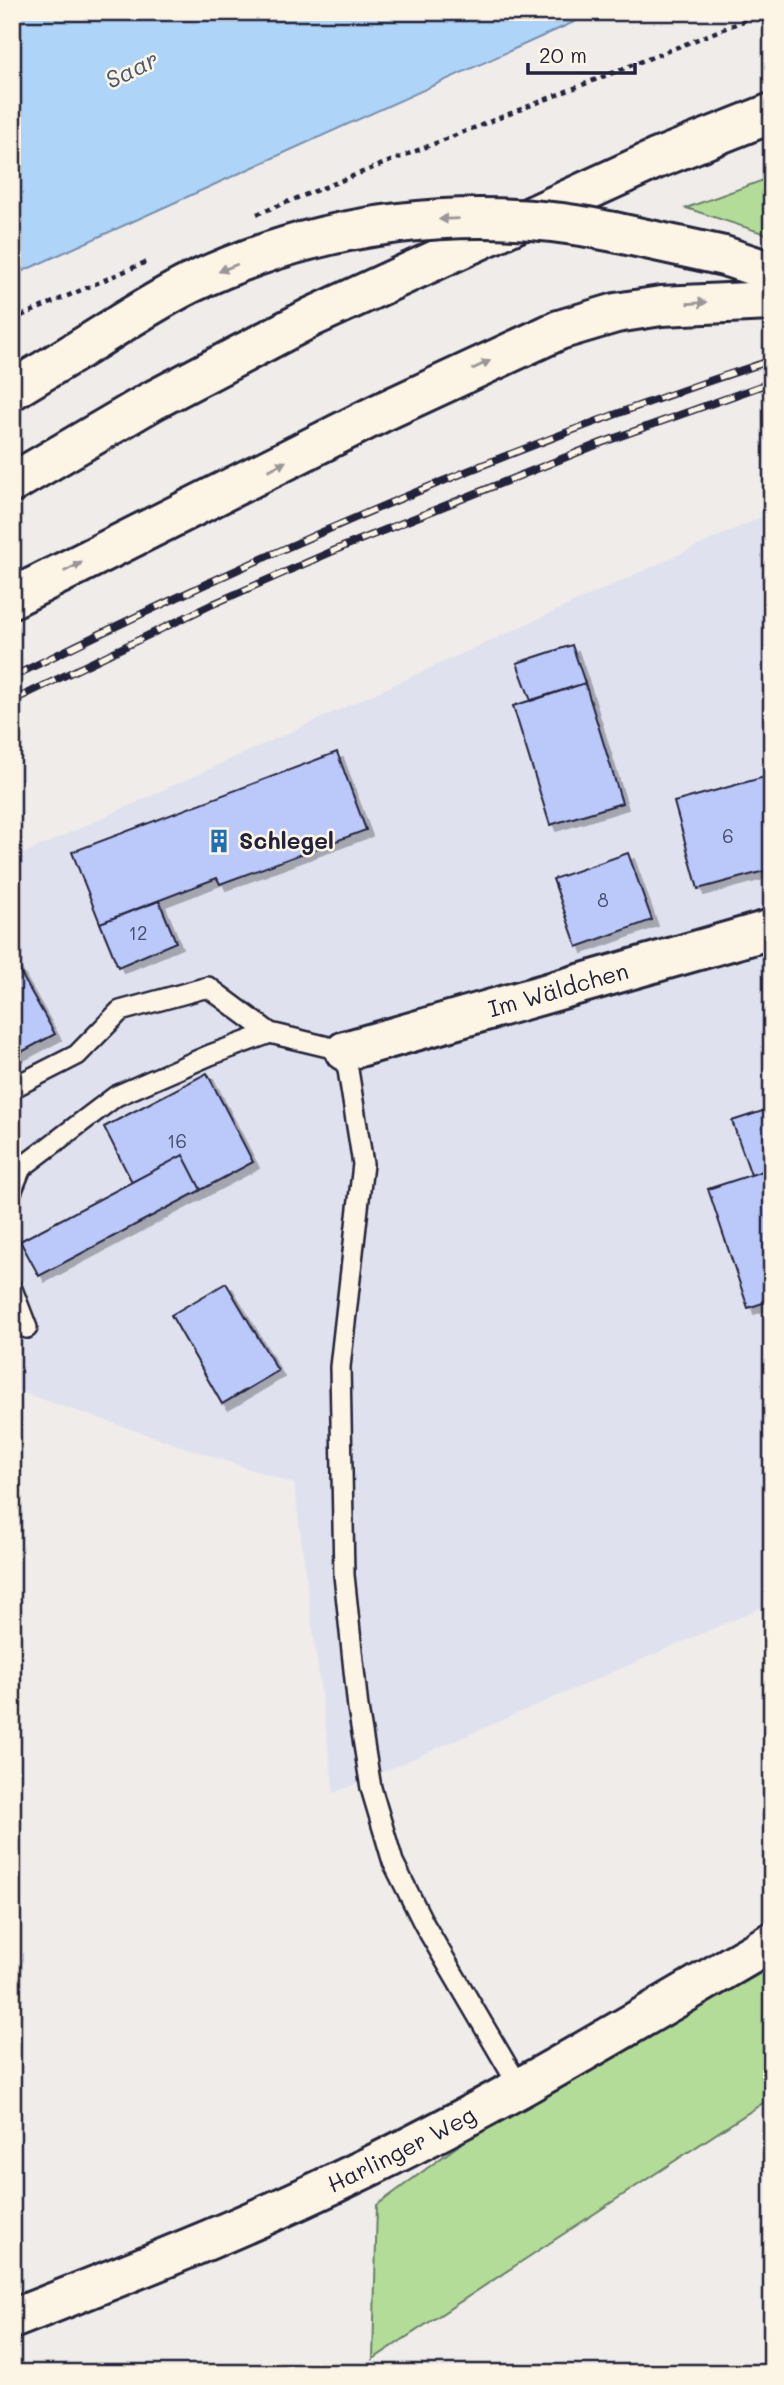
<svg xmlns="http://www.w3.org/2000/svg" width="784" height="2385" font-family="Mali,sans-serif">
	<defs>
		<filter id="shadow"><feDropShadow dx="6" dy="6" stdDeviation="0" flood-color="#0004"/></filter>
	</defs>
	<rect width="100%" height="100%" fill="#efece9"/>
	<filter id="ink" filterUnits="userSpaceOnUse"><feTurbulence type="fractalNoise" baseFrequency=".0143" numOctaves="2"/><feDisplacementMap in="SourceGraphic" scale="14" xChannelSelector="R" yChannelSelector="G"/><feConvolveMatrix kernelMatrix="1 2 1 2 8 2 1 2 1" color-interpolation-filters="sRGB"/></filter>
	<g filter="url(#ink)">
		<!-- built -->
		<path fill="#dfe2ee" d="M772 512V1603L334 1793 294 1484 12 1389V859Z"/>
		<!-- green -->
		<path fill="#b3dc98" stroke="#6a7f6a" stroke-width="2" d="M772 177V236L686 208Z
			M772 1916V2097L373 2359 377 2205Z"/>
		<!-- water -->
		<path fill="#aed4f8" stroke="#768dac" stroke-width="2" d="M12 12H596L12 276Z"/>
		<!-- building -->
		<path fill="#bac9fa" stroke="#22223b" stroke-width="2" filter="url(#shadow)" d="M572 645 585 683 531 701 517 663Z
			M585 683 622 803 550 825 513 706Z
			M337 752 366 830 220 884 217 878 100 923 72 852Z
			M772 775V869L698 889 674 802Z
			M628 853 652 920 577 947 553 879Z
			M159 901 176 942 118 967 100 923Z
			M15 963 55 1034 12 1057V964Z
			M207 1073 253 1162 201 1190 183 1155 132 1182 104 1127Z
			M772 1108V1168L751 1175 732 1121Z
			M183 1155 201 1190 39 1276 20 1241Z
			M772 1168V1300L748 1308 708 1189Z
			M226 1283 278 1371 222 1404 171 1315Z"/>
		<g fill="none" stroke-linecap="round" stroke-linejoin="round">
			<!-- lane casing -->
			<g stroke="#22223b" stroke-width="24">
				<path id="lane" d="M12 1088 77 1055 120 1011 208 987 270 1033
					M12 1190 21 1168 116 1096 210 1055 270 1033 345 1051 363 1164 340 1367 344 1575 358 1708 371 1788 393 1862 424 1924 520 2088
					M12 1289 27 1328"/>
			</g>
			<!-- street casing -->
			<g stroke="#22223b" stroke-width="44">
				<g id="street">
					<path id="s1" d="M345 1051 772 929"/>
				</g>
			</g>
			<!-- secondary casing -->
			<g stroke="#22223b" stroke-width="44">
				<g id="secondary">
					<path d="M614 232 724 256 772 272"/>
					<path d="M12 390 75 352"/>
					<path d="M12 483 152 401 312 317 656 159 772 113"/>
					<path d="M12 598 380 413 559 330 616 313 661 306 772 301"/>
					<path id="s2" d="M12 2319C127 2274 243 2228 354 2174 498 2105 634 2022 772 1942"/>
				</g>
			</g>
			<!-- path -->
			<path stroke="#22223b" stroke-width="4.5" stroke-dasharray="5 5" stroke-linecap="butt" d="M257 214 766 12
				M12 320 146 262"/>
			<!-- lane -->
			<use href="#lane" stroke="#fcf5e5" stroke-width="19"/>
			<!-- street -->
			<use href="#street" stroke="#fcf5e5" stroke-width="38"/>
			<!-- secondary -->
			<use href="#secondary" stroke="#fcf5e5" stroke-width="38"/>
			<!-- rail casing -->
			<g stroke="#22223b" stroke-width="8">
				<path id="rail" d="M12 677C257 555 511 445 772 360
					M12 701 213 604 340 548 601 443 772 382"/>
			</g>
			<!-- rail -->
			<use href="#rail" stroke="#fcf5e5" stroke-width="5" stroke-dasharray="16" stroke-linecap="butt"/>
			<!-- secondary-bridge casing -->
			<g stroke="#22223b" stroke-width="44" stroke-linecap="butt">
				<path id="secondary-bridge" d="M75 352C113 329 149 304 189 284 320 221 473 202 614 232"/>
			</g>
			<!-- secondary-bridge -->
			<use href="#secondary-bridge" stroke="#fcf5e5" stroke-width="38"/>
		</g>
		<!-- one-way arrows -->
		<defs><path id="oneway-solid" d="M-6-.8H1V-3.2L6.5 0L1 3.2V.8H-6Z" transform="scale(1.75)"/></defs>
		<g fill="#9a9698">
			<use href="#oneway-solid" transform="translate(449 219) rotate(178)"/>
			<use href="#oneway-solid" transform="translate(228 268) rotate(158)"/>
			<use href="#oneway-solid" transform="translate(697 303) rotate(-4)"/>
			<use href="#oneway-solid" transform="translate(481 365) rotate(-25)"/>
			<use href="#oneway-solid" transform="translate(277 466) rotate(-27)"/>
			<use href="#oneway-solid" transform="translate(73 567) rotate(-27)"/>
		</g>
	</g>
	<!-- icons -->
	<defs>
		<g id="building-bare" transform="scale(1.89)"><path d="M-4-6H4V6H1V3H-1V6H-4ZM-2.5-4.3h1.7v1.8h-1.7ZM.8-4.3h1.7v1.8H.8ZM-2.5-1h1.7V.8h-1.7ZM.8-1h1.7V.8H.8Z" fill="#1f6fb2" stroke="#fcf5e5" stroke-width="2.5" paint-order="stroke"/></g>
	</defs>
	<g fill-rule="evenodd">
		<use href="#building-bare" x="219" y="841"/>
	</g>
	<g text-anchor="middle" stroke-width="5" stroke-linejoin="round" paint-order="stroke">
		<!-- number labels -->
		<g font-size="19" fill="#484c6b">
			<text x="728" y="843">6</text>
			<text x="603" y="907">8</text>
			<text x="138" y="940">12</text>
			<text x="177" y="1148">16</text>
		</g>
		<!-- poi labels -->
		<g font-size="23" font-weight="bold" fill="#22223b" stroke="#fcf5e5" text-anchor="start">
			<text x="239" y="849">Schlegel</text>
		</g>
		<!-- street labels -->
		<g font-size="23" fill="#22223b" stroke="#fcf5e5">
			<text dy="8" stroke="none"><textPath href="#s1" startOffset="222">Im Wäldchen</textPath></text>
			<text dy="8" stroke="none"><textPath href="#s2" startOffset="425">Harlinger Weg</textPath></text>
		</g>
		<!-- water labels -->
		<g font-size="24" font-style="italic" fill="#4c5774" stroke="#fcf5e5">
			<text transform="translate(132 70) rotate(-26)" y="8">Saar</text>
		</g>
	</g>
	<!-- margin -->
	<rect width="784" height="2385" fill="none" stroke="#fcf5e5" stroke-width="42"/>
	<rect x="21" y="21" width="742" height="2343" fill="none" stroke="#22223b" stroke-width="2.5" filter="url(#ink)"/>
	<!-- scale -->
	<path d="M528 63v10h107v-10" fill="none" stroke="#22223b" stroke-width="3.5"/>
	<text x="539" y="63" font-size="21" fill="#22223b" stroke="#fcf5e5" stroke-width="5" paint-order="stroke">20 m</text>
</svg>
